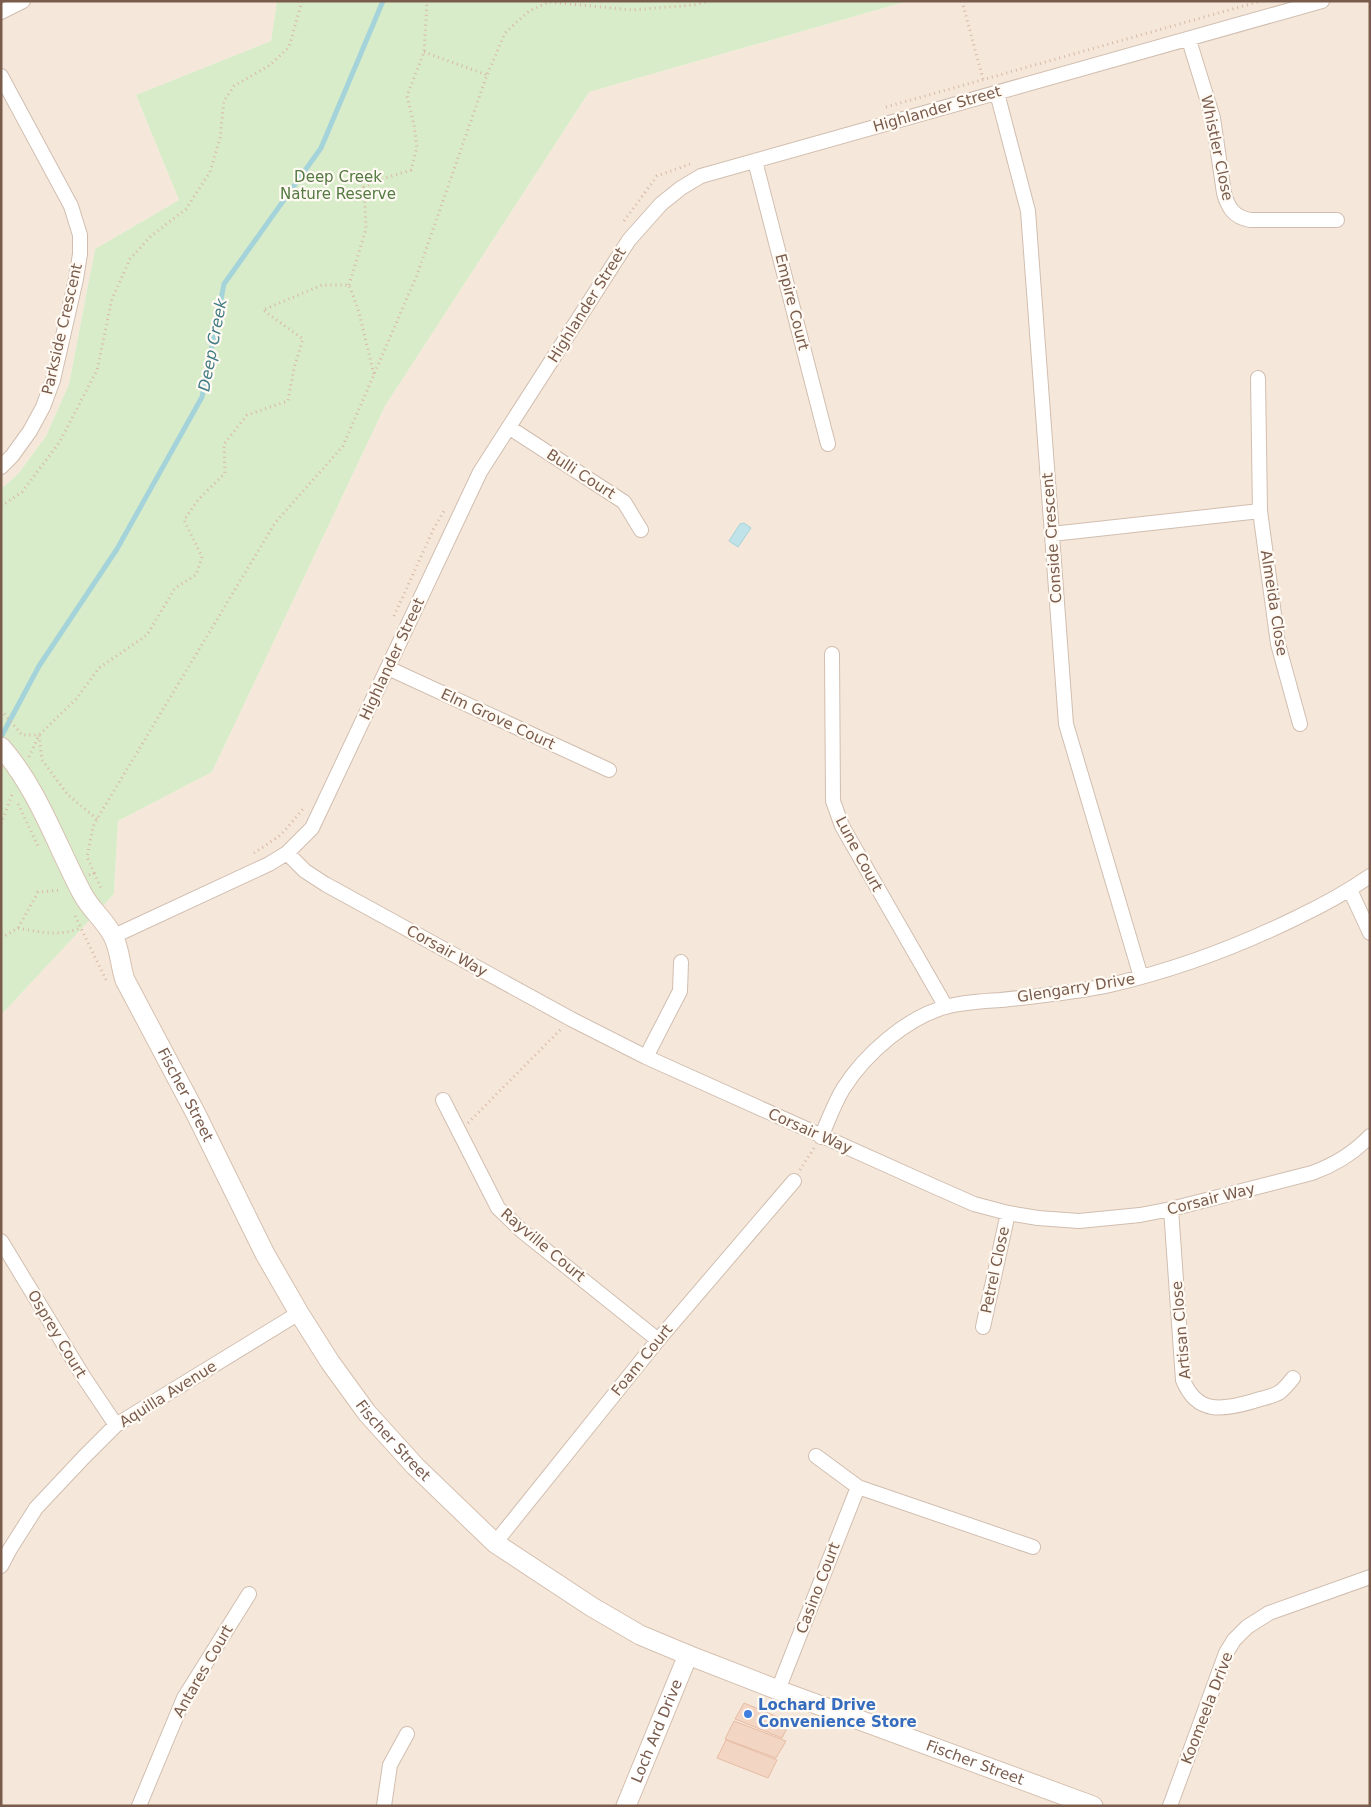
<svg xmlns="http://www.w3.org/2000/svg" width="1371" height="1807" font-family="'DejaVu Sans',sans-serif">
	<rect width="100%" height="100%" fill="#fdf6ec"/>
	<!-- residential -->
	<path fill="#f5e8da" d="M1 1H277L271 41 136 95 179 200 95 249 69 384 46 436 18 474 1 489Z
		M908 1H1370V1806H1V1015L114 894 118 821 212 772 385 406 589 92Z"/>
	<!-- green -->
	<path fill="#d8ecc9" d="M277 1H908L589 92 385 406 212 772 118 821 114 894 1 1015V489L18 474 46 436 69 384 95 249 179 200 136 95 271 41Z"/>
	<!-- water -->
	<path fill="#bfe3e8" stroke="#a5d3da" d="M744 523 751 528 738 547 729 541 740 524Z"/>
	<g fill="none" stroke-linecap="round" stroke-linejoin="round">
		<!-- stream -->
		<path stroke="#a5d3da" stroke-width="5" d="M1 737 39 666 117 549 202 397 224 284 321 148 383 1"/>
	</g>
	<!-- building -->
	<path fill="#f3d5c3" stroke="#e6bba3" d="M744 1703 790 1722 782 1738 735 1719Z
		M734 1721 786 1741 776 1758 725 1739Z
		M726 1740 777 1760 768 1778 717 1758Z"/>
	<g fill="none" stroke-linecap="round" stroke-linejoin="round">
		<!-- street casing -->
		<g stroke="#d1beb0" stroke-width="16">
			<path id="street" d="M1 12 23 1
				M1189 40 1213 118 1224 193C1228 208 1234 217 1250 220H1337
				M1 76 71 206 80 235V254L76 279 53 380 43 407 30 431 12 456 1 467
				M997 93 1028 211 1066 724 1141 977
				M755 161 828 444
				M510 428 624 502 641 530
				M1260 511 1278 644 1300 724
				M1052 534 1260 511 1258 378
				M832 654 833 801 842 826 946 1007
				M388 668 609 770
				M287 853 305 871 325 884 571 1019 646 1057 931 1185 974 1204 1008 1213 1038 1218 1079 1221 1140 1215 1171 1209 1312 1173C1334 1165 1353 1154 1370 1136
				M1350 890 1370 933
				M114 936 269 864 287 853 312 828 480 472 629 240 661 204 681 188 701 176 1322 1
				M646 1057 680 991 681 962
				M443 1100 498 1208 522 1231 658 1340
				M821 1137C828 1121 834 1104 843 1089 865 1054 908 1016 949 1006 966 1002 983 1001 1001 1000 1037 996 1074 993 1110 985 1175 970 1237 947 1298 917 1323 905 1347 892 1370 876
				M1171 1209 1183 1380C1197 1415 1223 1410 1254 1401 1262 1398 1273 1397 1280 1392 1285 1388 1289 1383 1293 1378
				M1 1241 83 1376 116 1425
				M983 1327 1008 1213
				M858 1487 1033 1547
				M495 1543 658 1340 794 1181
				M1 1566 10 1549 36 1508 84 1457 116 1425 299 1313
				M778 1690 858 1487 816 1456
				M139 1806 184 1698 249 1594
				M384 1806 390 1765 407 1734
				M1170 1806 1226 1653 1234 1640 1247 1627 1269 1613 1370 1577"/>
		</g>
		<!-- secondary casing -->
		<g stroke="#d6c0b0" stroke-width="21">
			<g id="secondary">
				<path id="s1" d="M1 747C38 789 56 844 82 893 90 909 105 920 113 936 120 949 120 965 125 980L196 1114 265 1254 299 1313 330 1362 367 1413 415 1466 495 1543 592 1607 640 1635 688 1655 778 1690 1093 1806"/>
				<path id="s2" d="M626 1806 688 1655"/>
			</g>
		</g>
		<!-- path -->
		<path stroke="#d9b8a5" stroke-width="3" stroke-dasharray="1 4" stroke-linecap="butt" d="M962 1 983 79
			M424 52 487 75
			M886 107 1261 1
			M624 221 657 176 690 164
			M349 285 366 229 364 187 376 181 411 170 417 147 414 125 407 96 424 52 427 1
			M1 506 22 492 59 443 97 370 112 299 130 259 151 236 186 209 210 172 220 138 224 101 234 86 270 65 289 47 302 1
			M394 616 434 528 444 511
			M1 710 22 735H39L42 760 68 795 97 819
			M29 757 39 735 76 699 99 668 147 635 175 588 196 575 202 557 184 520 198 500 225 473 224 444 247 415 288 401 294 368 303 339 263 310 322 285H349L359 312 374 375
			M18 804 39 848
			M1 824 13 792
			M254 853 281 835 303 809
			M94 873 102 890
			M89 875 94 873 87 857 93 827 97 819 275 523 343 446 417 275 487 75 505 33 529 11 549 2 632 10 694 5 709 1
			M75 916 107 982
			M18 928C40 932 59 937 80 928
			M1 938 18 928 38 892 62 890
			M468 1123 561 1029
			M800 1170 814 1148"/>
		<!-- street -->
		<use href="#street" stroke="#fff" stroke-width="14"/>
		<!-- secondary -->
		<use href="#secondary" stroke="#fff" stroke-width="19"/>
	</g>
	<!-- markers -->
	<circle fill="#3f7fe0" stroke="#fffaf3" stroke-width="2" cx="748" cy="1714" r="5"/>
	<g text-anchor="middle" stroke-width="4.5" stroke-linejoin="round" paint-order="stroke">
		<!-- street labels -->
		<g font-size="15" fill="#7a5c4d" stroke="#fffaf3">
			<text transform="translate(937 109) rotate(-16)" y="5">Highlander Street</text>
			<text transform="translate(1217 148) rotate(78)" y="5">Whistler Close</text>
			<text transform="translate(792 302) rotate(76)" y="5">Empire Court</text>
			<text transform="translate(587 305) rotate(-58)" y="5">Highlander Street</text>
			<text transform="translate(62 329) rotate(-77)" y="5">Parkside Crescent</text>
			<text transform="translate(581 474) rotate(33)" y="5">Bulli Court</text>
			<text transform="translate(1052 538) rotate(-94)" y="5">Conside Crescent</text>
			<text transform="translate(1274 603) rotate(81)" y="5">Almeida Close</text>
			<text transform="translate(392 659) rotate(-65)" y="5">Highlander Street</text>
			<text transform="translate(498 719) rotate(25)" y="5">Elm Grove Court</text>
			<text transform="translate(859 854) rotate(62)" y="5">Lune Court</text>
			<text transform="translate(447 951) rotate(29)" y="5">Corsair Way</text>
			<text transform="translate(1076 988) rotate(-9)" y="5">Glengarry Drive</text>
			<text dy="5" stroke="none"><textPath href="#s1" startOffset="396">Fischer Street</textPath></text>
			<text transform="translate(810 1131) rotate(24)" y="5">Corsair Way</text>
			<text transform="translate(1211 1199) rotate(-14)" y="5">Corsair Way</text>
			<text transform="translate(543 1245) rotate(40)" y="5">Rayville Court</text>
			<text transform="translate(995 1270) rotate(-78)" y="5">Petrel Close</text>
			<text transform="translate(1181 1330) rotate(-95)" y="5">Artisan Close</text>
			<text transform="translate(57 1334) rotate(59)" y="5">Osprey Court</text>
			<text transform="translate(642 1360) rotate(-51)" y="5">Foam Court</text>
			<text transform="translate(168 1394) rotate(-32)" y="5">Aquilla Avenue</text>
			<text dy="5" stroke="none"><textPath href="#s1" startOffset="801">Fischer Street</textPath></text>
			<text transform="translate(818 1588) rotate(-69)" y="5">Casino Court</text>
			<text transform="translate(203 1671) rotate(-60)" y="5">Antares Court</text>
			<text transform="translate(1207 1708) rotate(-69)" y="5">Koomeela Drive</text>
			<text dy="5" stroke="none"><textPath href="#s2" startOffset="81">Loch Ard Drive</textPath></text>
			<text dy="5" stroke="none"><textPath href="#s1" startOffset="1476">Fischer Street</textPath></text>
		</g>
		<!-- park labels -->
		<g font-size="15" fill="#537a41" stroke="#fffaf3">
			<text x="338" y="182">Deep Creek<tspan x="338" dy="17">Nature Reserve</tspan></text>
		</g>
		<!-- shop labels -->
		<g font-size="15" font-weight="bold" fill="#366cbe" stroke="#fffaf3" text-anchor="start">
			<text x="758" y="1710">Lochard Drive<tspan x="758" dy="17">Convenience Store</tspan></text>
		</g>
		<!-- water labels -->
		<g font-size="16" font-style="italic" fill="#437c86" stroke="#fffaf3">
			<text transform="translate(212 345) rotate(-79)" y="6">Deep Creek</text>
		</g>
	</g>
	<!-- border -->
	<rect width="1371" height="1807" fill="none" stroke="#7a5c4d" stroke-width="5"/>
</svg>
